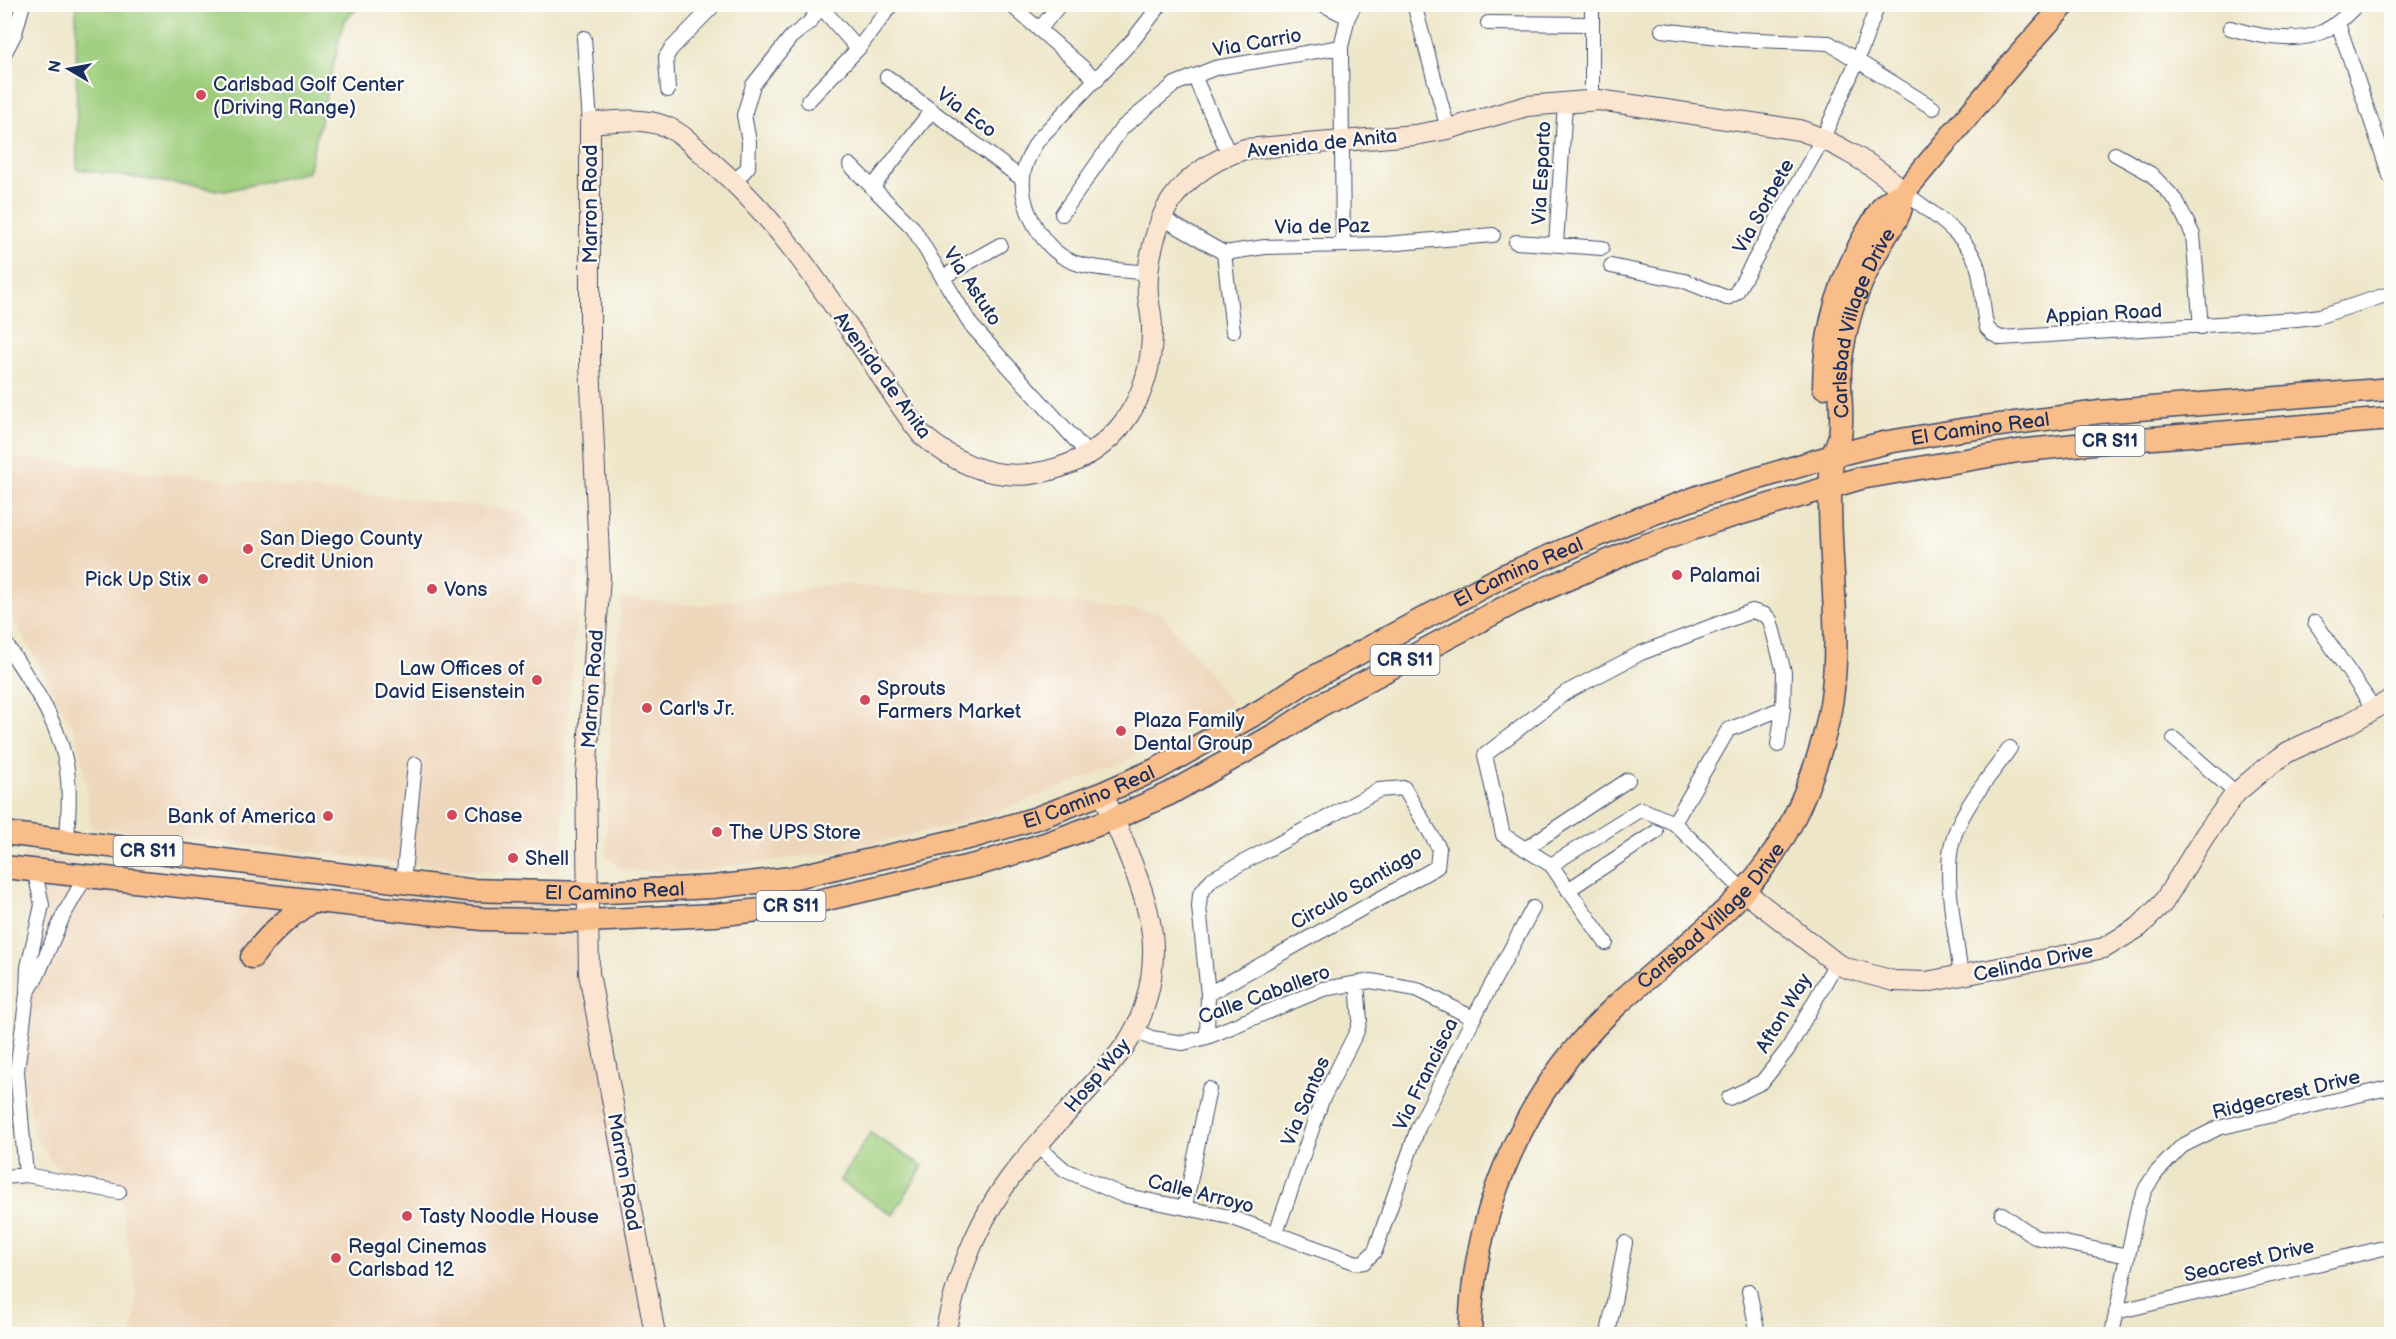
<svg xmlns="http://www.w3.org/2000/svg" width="2396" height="1339" font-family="'Balsamiq Sans',sans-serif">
	<rect width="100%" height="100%" fill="#fdfcf7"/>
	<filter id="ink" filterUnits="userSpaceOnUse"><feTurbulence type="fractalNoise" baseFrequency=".0167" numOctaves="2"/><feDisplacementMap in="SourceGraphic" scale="12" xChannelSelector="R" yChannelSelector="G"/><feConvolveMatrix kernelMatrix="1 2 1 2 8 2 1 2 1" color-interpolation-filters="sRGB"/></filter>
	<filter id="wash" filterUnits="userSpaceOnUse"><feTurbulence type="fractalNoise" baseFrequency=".008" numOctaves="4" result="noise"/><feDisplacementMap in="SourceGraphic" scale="24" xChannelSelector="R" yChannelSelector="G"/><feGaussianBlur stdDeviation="1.35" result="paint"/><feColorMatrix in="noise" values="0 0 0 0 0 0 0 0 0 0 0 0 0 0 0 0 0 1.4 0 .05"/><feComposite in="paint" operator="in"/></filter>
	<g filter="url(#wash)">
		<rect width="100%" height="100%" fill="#eee6c9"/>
		<!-- built -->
		<path fill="#eed6bb" d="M4 456 520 511 579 566 563 799V863L555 874 468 870 92 828 89 819 84 770 76 733 5 603Z
			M835 584 1033 599 1160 612 1232 704 1119 765 975 820 842 851 685 873 622 870 606 856 611 712 622 597 701 606Z
			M23 854 471 902 587 907 654 1334H131L135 1317 136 1290 119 1193 68 1184 34 1136 23 1066 32 920Z"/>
		<!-- green -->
		<path fill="#9dcd7c" stroke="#5c7e6d" stroke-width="1.5" d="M76 5H360L344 21 308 172 225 191 77 169Z
			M870 1133 923 1166 893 1215 840 1181Z"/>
	</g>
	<g filter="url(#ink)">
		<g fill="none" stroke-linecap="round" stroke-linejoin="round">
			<!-- street casing -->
			<g stroke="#3b4a6e" stroke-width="16">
				<path id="street" d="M1010 4 1097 80
					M1322 4 1348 17
					M1414 4 1448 129
					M821 7 858 49
					M1488 23 1592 24
					M2338 23 2390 176
					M2230 28C2257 36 2297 45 2324 31 2337 25 2347 15 2357 4
					M1039 30 1060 4
					M1662 30 1735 39 1829 43 1933 108
					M584 38 590 123
					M4 54 15 33 23 4
					M1194 76 1229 154
					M887 77 1022 179
					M668 90 666 57 671 49 715 4
					M808 101 858 49 892 4
					M1592 101V4
					M2115 154 2151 174 2176 200 2193 235 2201 327
					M850 165 913 228 971 325 1089 455
					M735 182 748 167 749 142 744 115 753 85 791 37 809 23 823 4
					M872 188 932 110
					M1904 192C1931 213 1971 236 1979 272 1983 290 1982 310 1987 328L1993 334 2001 338 2297 319 2320 316 2392 293
					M1062 214 1122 128 1175 84 1215 68 1341 47
					M1162 218 1224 253 1265 247 1386 244 1493 235
					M1516 242 1602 248
					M1343 245 1341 47 1348 17 1355 4
					M1556 245 1565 103
					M1224 253 1233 331
					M1611 266 1685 281 1727 298 1736 293 1823 138 1857 61 1878 4
					M1148 273C1126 270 1100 270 1079 264 1046 255 1020 211 1023 178 1024 164 1031 152 1038 140L1133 40 1161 4
					M943 277 1000 245
					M2315 622 2375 710
					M4 641C31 683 64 727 68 779 70 799 68 819 67 840
					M2174 739 2236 793
					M1404 788 1439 848 1437 867 1208 994 1199 907 1200 894 1212 879 1379 790Z
					M1525 849 1628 780
					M1551 865 1641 809 1674 823
					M403 882 415 764
					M1568 890 1656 832
					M1745 892 1674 823 1728 730 1783 708
					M2390 917H2392
					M1606 943 1551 865 1503 835 1485 755 1565 693 1641 653 1752 611 1765 615 1770 620 1784 672 1783 708 1778 745
					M1961 977C1957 939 1943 879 1952 843 1961 808 1990 777 2010 748
					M28 992 38 974 63 916 87 874
					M1134 1029 1151 1038 1183 1043 1207 1037 1323 989 1371 981 1416 989 1467 1015 1472 1021
					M1207 1037 1208 994
					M1729 1098 1762 1082 1788 1049 1836 963
					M1037 1146 1065 1170 1122 1195 1230 1217 1357 1263 1364 1262 1375 1251 1418 1128 1472 1021 1533 908
					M26 1175 17 1071 27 994 28 967 42 905 34 868
					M4 1177 26 1175 119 1192
					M1185 1206 1209 1089
					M2002 1214 2035 1237 2128 1256
					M1276 1233 1322 1100 1357 1031 1360 1020 1357 983
					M1749 1291 1758 1334
					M2116 1312 2392 1246
					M1608 1334 1625 1243
					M2112 1334 2138 1207 2146 1188 2156 1173 2182 1146 2218 1128 2392 1087"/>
			</g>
			<!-- secondary casing -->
			<g stroke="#3b4a6e" stroke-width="22">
				<path id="secondary" d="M1745 892 1836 963 1846 968 1894 981 1926 982 2104 948 2139 927 2163 903 2205 835 2236 793 2263 770 2288 752 2346 725 2392 699
					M655 1334 589 973 586 778 600 576 590 364V123C615 121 643 117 667 127 685 135 699 151 714 164 776 218 822 287 868 356 885 382 902 410 922 435 958 466 999 483 1047 471 1117 454 1153 397 1152 327 1152 316 1149 306 1148 295 1146 269 1152 244 1161 220 1175 184 1210 160 1245 149L1415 135 1448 129 1527 106 1599 100 1799 130C1831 140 1880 168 1904 192
					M945 1334C956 1279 977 1222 1011 1177 1046 1130 1093 1090 1127 1043 1144 1018 1153 982 1153 952 1154 903 1121 839 1103 793"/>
			</g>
			<!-- primary casing -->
			<g stroke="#3b4a6e" stroke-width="25">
				<g id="primary">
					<path d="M1824 387C1824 335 1838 286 1862 241 1869 229 1876 215 1884 205 1889 200 1898 196 1904 192L2014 61 2065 4"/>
					<path id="s1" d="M4 833 468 890 586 893 713 887 791 878 972 837 1037 818 1103 793 1157 769 1264 709 1305 682 1503 576 1625 524 1706 494 1832 456 1888 442 1961 430 2100 412 2392 389"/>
					<path d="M4 867 483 919 586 921 715 915 796 906 979 864 1045 844 1113 819 1169 794 1278 733 1319 706 1515 602 1638 548 1715 521 1861 478 2018 451 2103 442 2392 419"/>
					<path d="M252 957C271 932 287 918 312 901"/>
					<path id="s2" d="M1470 1334C1473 1209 1525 1089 1618 1004 1688 939 1758 900 1799 807 1817 766 1831 723 1834 678 1840 606 1825 532 1832 460 1833 451 1838 444 1840 436 1844 411 1837 384 1841 359 1845 330 1853 299 1866 273 1872 261 1877 250 1884 239 1889 230 1897 221 1900 211 1902 205 1902 199 1904 192"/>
				</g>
			</g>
			<!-- street -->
			<use href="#street" stroke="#fff" stroke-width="14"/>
			<!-- secondary -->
			<use href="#secondary" stroke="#fce5d0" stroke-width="20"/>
			<!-- primary -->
			<use href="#primary" stroke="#f8bd89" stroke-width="22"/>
		</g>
	</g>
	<!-- markers -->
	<g fill="#d1495b" stroke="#fdfcf7" stroke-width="2">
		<circle cx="201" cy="95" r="6"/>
		<circle cx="248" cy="549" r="6"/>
		<circle cx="1677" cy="575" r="6"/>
		<circle cx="203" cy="579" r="6"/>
		<circle cx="432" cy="589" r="6"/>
		<circle cx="537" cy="680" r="6"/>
		<circle cx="865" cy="700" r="6"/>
		<circle cx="647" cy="708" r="6"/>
		<circle cx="1121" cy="731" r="6"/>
		<circle cx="452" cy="815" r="6"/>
		<circle cx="328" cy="816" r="6"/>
		<circle cx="717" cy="832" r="6"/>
		<circle cx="513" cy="858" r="6"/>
		<circle cx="407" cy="1216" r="6"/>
		<circle cx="336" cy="1258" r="6"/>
	</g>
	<g text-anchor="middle" stroke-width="4.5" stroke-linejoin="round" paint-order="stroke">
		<!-- shield labels -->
		<g fill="#fdfcf7" stroke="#5f6c8c" stroke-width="1.5">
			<rect x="2075.5" y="426" width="69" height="30" rx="4.5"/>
			<rect x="1370.5" y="645" width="69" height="30" rx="4.5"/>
			<rect x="113.5" y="836" width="69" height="30" rx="4.5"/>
			<rect x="756.5" y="891" width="69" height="30" rx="4.5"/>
		</g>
		<g font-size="18" font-weight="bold" fill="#1b2f5e">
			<text x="2110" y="447">CR S11</text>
			<text x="1405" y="666">CR S11</text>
			<text x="148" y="857">CR S11</text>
			<text x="791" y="912">CR S11</text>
		</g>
		<!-- street labels -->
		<g font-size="20" fill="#1b2f5e" stroke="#fdfcf7">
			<text transform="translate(1257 42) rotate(-10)" y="7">Via Carrio</text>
			<text transform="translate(967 112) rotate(37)" y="7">Via Eco</text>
			<text transform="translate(1322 143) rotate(-6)" y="7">Avenida de Anita</text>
			<text transform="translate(1541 173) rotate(-87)" y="7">Via Esparto</text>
			<text transform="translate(590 204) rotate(-90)" y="7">Marron Road</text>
			<text transform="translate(1763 206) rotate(-61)" y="7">Via Sorbete</text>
			<text transform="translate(1322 226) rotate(-1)" y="7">Via de Paz</text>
			<text transform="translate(973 286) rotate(57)" y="7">Via Astuto</text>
			<text transform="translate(2104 313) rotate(-3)" y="7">Appian Road</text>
			<text dy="7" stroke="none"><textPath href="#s2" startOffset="1137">Carlsbad Village Drive</textPath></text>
			<text transform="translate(883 375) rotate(54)" y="7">Avenida de Anita</text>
			<text dy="7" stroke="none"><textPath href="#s1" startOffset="2072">El Camino Real</textPath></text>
			<text dy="7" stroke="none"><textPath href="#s1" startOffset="1586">El Camino Real</textPath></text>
			<text transform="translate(592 689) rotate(-86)" y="7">Marron Road</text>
			<text dy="7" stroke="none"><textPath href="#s1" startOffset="1100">El Camino Real</textPath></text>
			<text transform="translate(1356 887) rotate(-30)" y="7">Circulo Santiago</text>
			<text dy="7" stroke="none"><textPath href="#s1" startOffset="614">El Camino Real</textPath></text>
			<text dy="7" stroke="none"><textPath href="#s2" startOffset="500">Carlsbad Village Drive</textPath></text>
			<text transform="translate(2033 962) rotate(-12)" y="7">Celinda Drive</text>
			<text transform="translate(1264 994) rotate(-20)" y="7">Calle Caballero</text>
			<text transform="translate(1783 1013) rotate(-59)" y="7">Afton Way</text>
			<text transform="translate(1425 1074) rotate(-64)" y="7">Via Francisca</text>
			<text transform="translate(1097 1075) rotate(-50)" y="7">Hosp Way</text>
			<text transform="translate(2286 1094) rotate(-14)" y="7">Ridgecrest Drive</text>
			<text transform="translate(1305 1101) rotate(-67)" y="7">Via Santos</text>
			<text transform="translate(625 1172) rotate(80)" y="7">Marron Road</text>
			<text transform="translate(1201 1193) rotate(14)" y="7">Calle Arroyo</text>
			<text transform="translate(2249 1260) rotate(-13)" y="7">Seacrest Drive</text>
		</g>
		<!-- poi labels -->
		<g font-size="20" fill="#1b2f5e" stroke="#fdfcf7" text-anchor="start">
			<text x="213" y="91">Carlsbad Golf Center<tspan x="213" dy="23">(Driving Range)</tspan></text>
			<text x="260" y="545">San Diego County<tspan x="260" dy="23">Credit Union</tspan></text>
			<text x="1689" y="582">Palamai</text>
			<text x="191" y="586" text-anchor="end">Pick Up Stix</text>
			<text x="444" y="596">Vons</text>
			<text x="525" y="675" text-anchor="end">Law Offices of<tspan x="525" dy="23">David Eisenstein</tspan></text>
			<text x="877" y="695">Sprouts<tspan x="877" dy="23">Farmers Market</tspan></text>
			<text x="659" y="715">Carl's Jr.</text>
			<text x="1133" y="727">Plaza Family<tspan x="1133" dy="23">Dental Group</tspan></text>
			<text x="464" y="822">Chase</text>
			<text x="316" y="823" text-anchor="end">Bank of America</text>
			<text x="729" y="839">The UPS Store</text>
			<text x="525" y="865">Shell</text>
			<text x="419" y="1223">Tasty Noodle House</text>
			<text x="348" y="1253">Regal Cinemas<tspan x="348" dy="23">Carlsbad 12</tspan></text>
		</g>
	</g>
	<!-- margin -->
	<rect width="2396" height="1339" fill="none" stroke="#fdfcf7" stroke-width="24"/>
	<!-- north arrow -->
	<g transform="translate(69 69) rotate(280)" stroke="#fdfcf7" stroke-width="4.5" paint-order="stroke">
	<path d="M0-4.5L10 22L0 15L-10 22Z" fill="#1b2f5e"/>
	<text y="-9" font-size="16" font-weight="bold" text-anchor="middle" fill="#1b2f5e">N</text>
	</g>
</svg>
